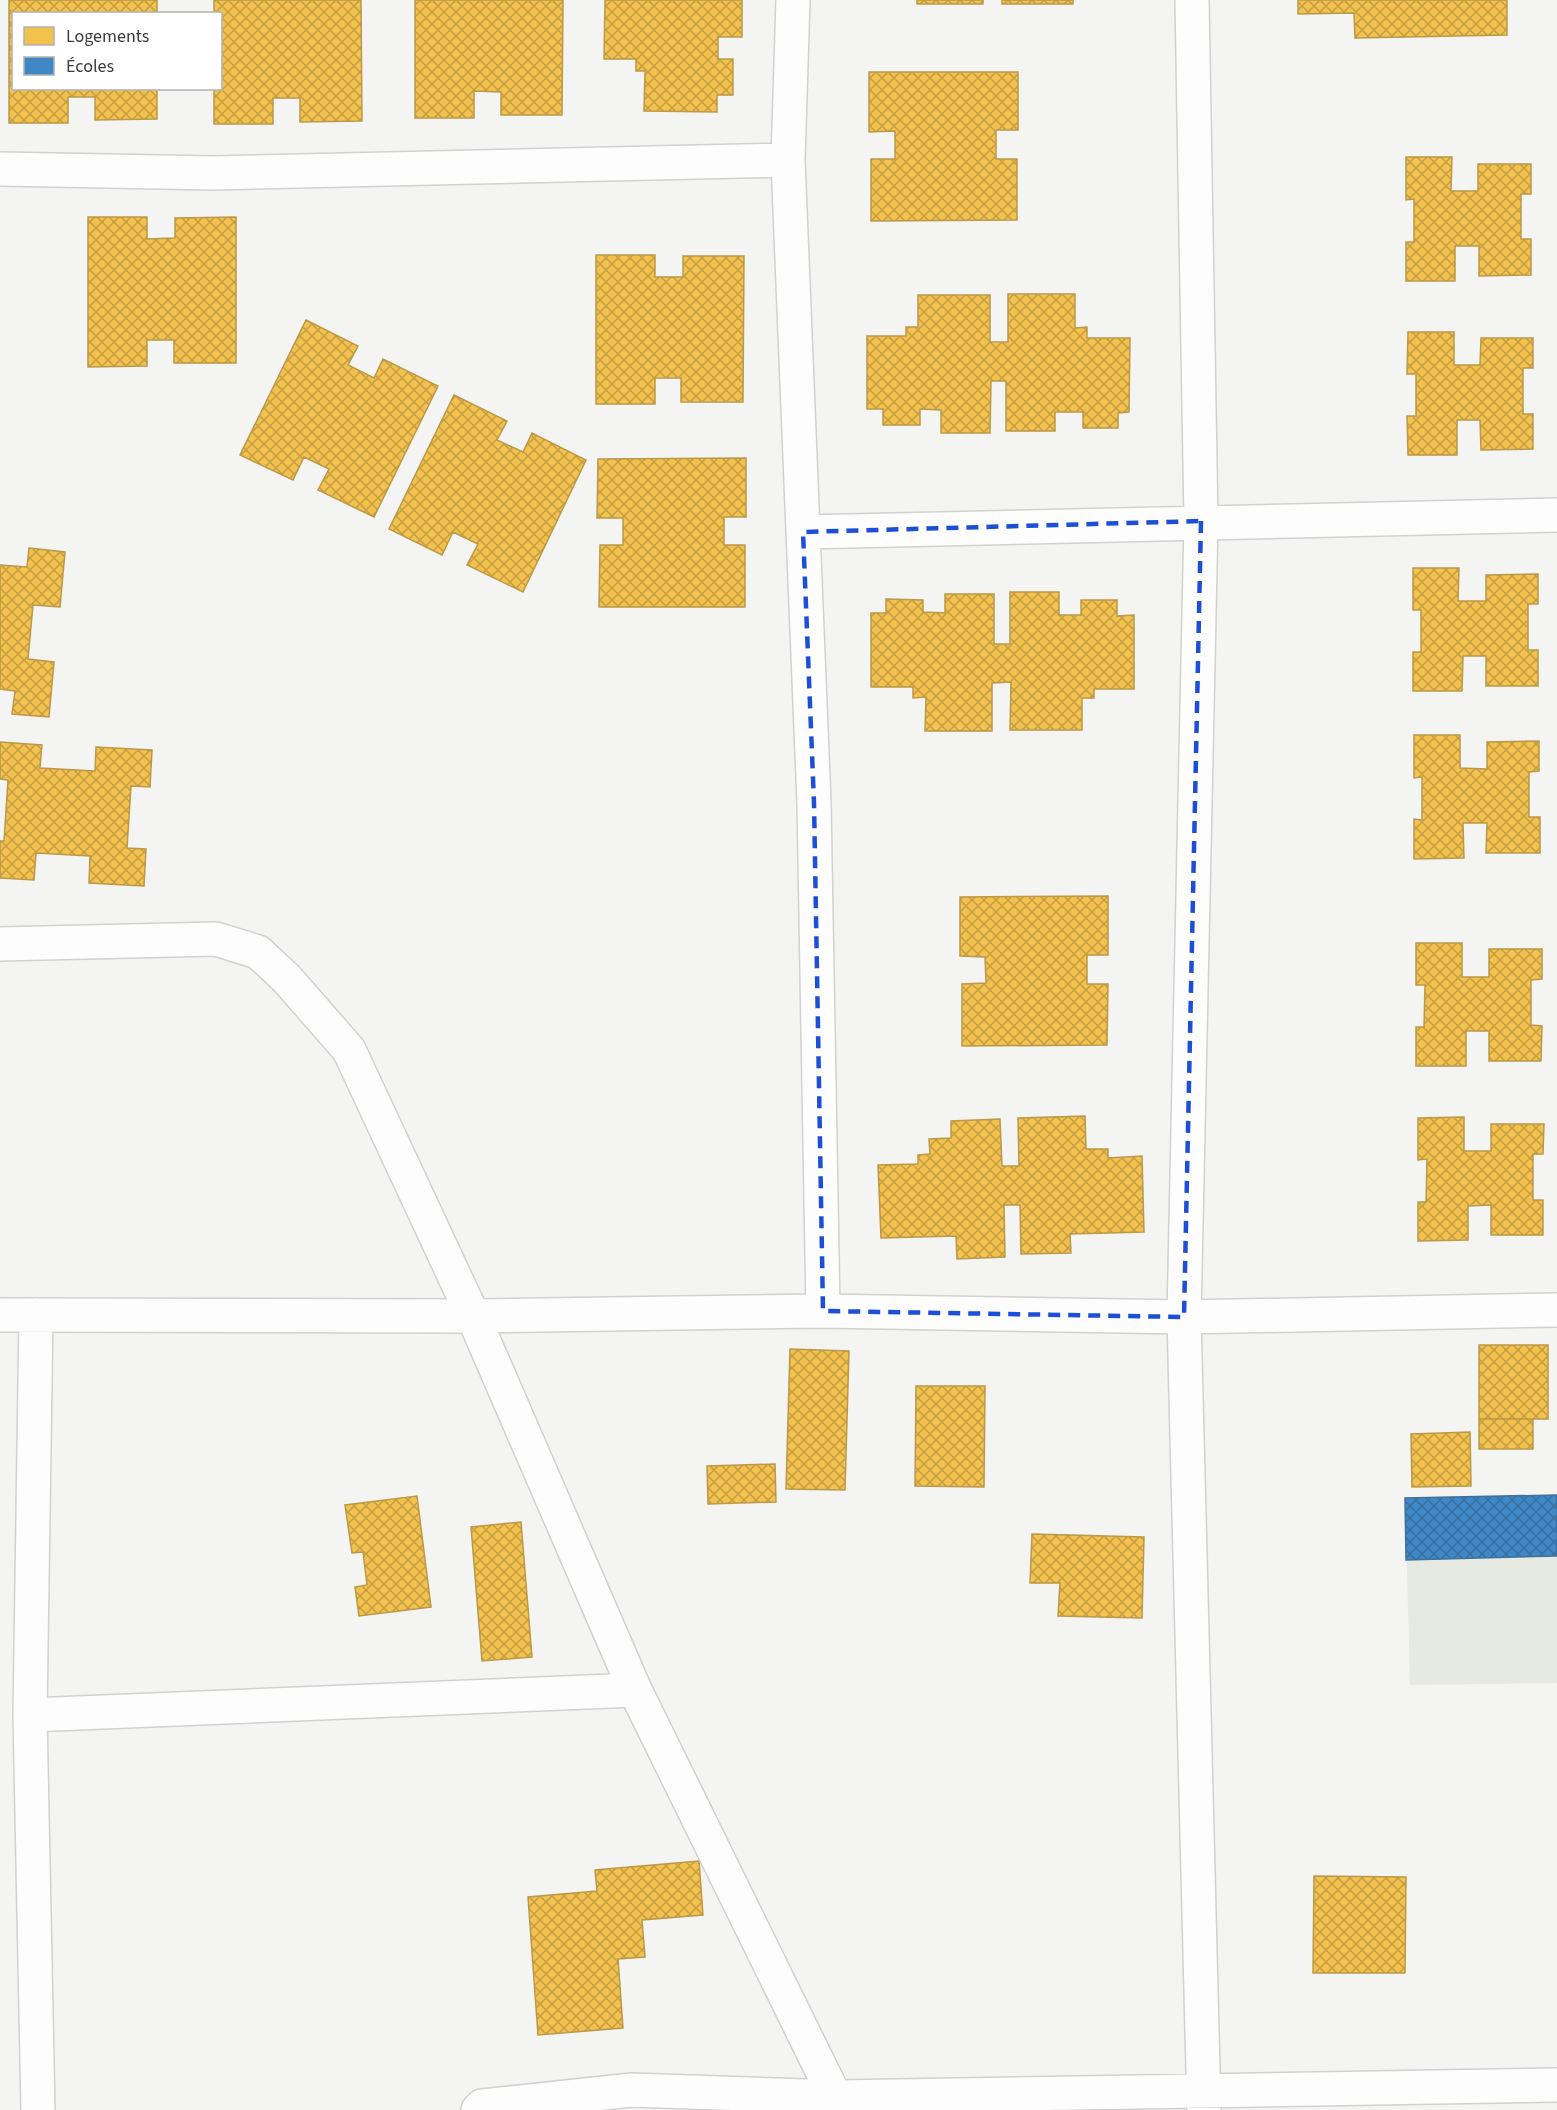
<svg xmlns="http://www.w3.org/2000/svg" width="1557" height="2110" font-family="'Source Sans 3',sans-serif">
	<defs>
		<pattern id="homes-cross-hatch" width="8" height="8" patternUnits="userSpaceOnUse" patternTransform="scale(1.5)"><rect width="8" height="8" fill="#f2c14e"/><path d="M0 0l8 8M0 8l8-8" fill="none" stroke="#c59e42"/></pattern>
		<pattern id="schools-cross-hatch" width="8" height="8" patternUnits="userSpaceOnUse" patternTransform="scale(1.5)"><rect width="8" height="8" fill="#3f88c5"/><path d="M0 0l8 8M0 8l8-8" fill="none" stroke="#3670a1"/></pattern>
	</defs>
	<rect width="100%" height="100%" fill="#f4f4f3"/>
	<!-- built -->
	<path fill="#e7eae3" d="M1557 1495V1683L1410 1685 1405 1498Z"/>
	<!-- homes -->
	<path fill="url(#homes-cross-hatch)" stroke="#bb9948" stroke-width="1.5" d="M9 0H157V14H14V88H157V119L95 120V97H68V123H9Z
		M214 0H361L362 121 300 122V98H273V124H214V88H220V14H214Z
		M415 0H563L562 115H501V92L474 91V118H415Z
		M605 0H742V37H718V59H733V95H717V112L644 111 645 71H636V59H604Z
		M917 0H983V4H917Z
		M1002 0H1073V4H1002Z
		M1298 0H1507V35L1355 38 1354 13 1298 14Z
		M869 72H1018V130H996V159H1017V220L871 221V159H895V131L869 132Z
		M1406 157H1452L1451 191H1478V164H1531V194H1521V239H1531V275L1479 276V246H1455V281H1406V242H1414V199L1406 200Z
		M88 217H147V239L175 238V218L236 217V363H174V340H147V366L88 367Z
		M596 255H655V277H683V256H744L743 402H681V378H655V404H596Z
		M1008 294H1075V328L1087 327V338H1130L1129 412 1118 413V428H1083V412H1055V431H1006V381H991L990 433H941V410L920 409V425H883V409H867V336H906V327H918V295H990V342H1008Z
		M306 320 358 346 348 365 374 378 383 359 438 386 374 517 318 490 329 469 304 457 293 480 240 455Z
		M1408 332H1454V365H1480L1481 338H1533V368H1523V414H1533V449L1481 450 1480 420H1457V455H1408L1407 416H1416V374H1407Z
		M454 395 507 421 497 440 523 452 532 433 586 460 523 592 467 565 478 544 453 532 442 555 389 529Z
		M746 458V517H724V545H745V607H599L600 545H623V518H597L598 459Z
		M29 548 65 552 60 607 33 605 28 659 54 662 49 717 12 714 15 691 0 689V565L27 567Z
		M1413 568H1459L1458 601H1486V575L1538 574V604H1528V650H1538V686H1486V656H1463L1462 691H1413V652H1421V610H1413Z
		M1010 592H1059V615H1081V600H1117V616L1134 615V689H1094V698H1082V730H1010L1011 682 992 683V731H925L926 697 913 698V687H871V613H886V599L923 600V612L945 613V594H994V644H1010Z
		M1414 735H1460V768L1487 769V742L1539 741V771L1529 772V817H1540V853H1486L1487 823H1463L1464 858 1414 859V819L1422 820V777L1414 778Z
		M0 742 42 745 40 768 95 771 96 747 152 750 150 787 131 786 127 848 146 849 144 886 89 883 90 856 36 853 34 880 0 878V841H4L8 780 0 779Z
		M1108 896V955H1087V984H1108L1107 1045 962 1046V984L986 983 985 957 960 956V897Z
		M1416 943H1462V977H1489V949H1542V979L1531 980V1025L1542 1026 1541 1061H1489V1031H1466V1066H1416V1027H1424L1425 985H1416Z
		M1085 1116 1086 1149H1108V1158L1142 1156 1144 1232 1070 1234 1071 1253 1021 1254 1020 1205H1004L1005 1257 957 1259 956 1236 881 1238 878 1165 918 1164V1155L930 1154 929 1139 951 1138V1121L1000 1119 1002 1166H1019L1018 1118Z
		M1464 1117V1151H1491V1124H1544L1543 1154H1533V1200H1543V1235H1491V1205L1468 1206V1240L1418 1241V1202H1426L1427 1159 1418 1160V1118Z
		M1479 1345H1548V1419H1479Z
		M790 1349 849 1351 845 1490 786 1489Z
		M916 1386H985L984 1487 915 1486Z
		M1479 1419H1533V1449H1479Z
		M1470 1432 1471 1486 1412 1487 1411 1434Z
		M775 1464 776 1502 708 1504 707 1466Z
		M417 1496 431 1607 359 1616 355 1587 367 1585 363 1552 352 1553 345 1505Z
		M521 1522 532 1657 482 1661 471 1527Z
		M1032 1534 1144 1537 1142 1618 1058 1616 1060 1583H1030Z
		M699 1861 703 1915 642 1920 645 1957 618 1959 623 2028 538 2035 528 1897 597 1891 595 1870Z
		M1314 1876 1406 1877 1405 1973H1313Z"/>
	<!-- schools -->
	<path fill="url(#schools-cross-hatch)" stroke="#3e719b" stroke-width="1.5" d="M1557 1495V1556L1406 1560 1405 1498Z"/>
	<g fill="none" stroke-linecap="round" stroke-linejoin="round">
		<!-- minor casing -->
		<g stroke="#d1d1d0" stroke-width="36">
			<path id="minor" d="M793 0 788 160 814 803 823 1311
				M1192 0 1201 521 1184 1317 1204 2110
				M0 169 214 173 788 160
				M803 532 1557 515
				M0 944 216 939 258 952 287 979 349 1050 473 1316 635 1690 835 2097V2110
				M0 1315 473 1316 823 1311 1184 1317 1557 1310
				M36 1315 30 1715 38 2110
				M30 1715 635 1690
				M478 2110 482 2106 632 2090 835 2097 1557 2085"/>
		</g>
		<!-- minor -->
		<use href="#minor" stroke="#fdfdfd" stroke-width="33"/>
	</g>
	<!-- marked area -->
	<path fill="none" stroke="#1d4ed8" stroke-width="4.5" stroke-dasharray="12 8" stroke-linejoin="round" d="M1201 521 1184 1317 823 1311 814 803 803 532Z"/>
	<!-- legend -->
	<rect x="12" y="12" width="210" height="78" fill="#ffffff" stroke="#b1b1b0" stroke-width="1.5"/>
	<rect x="24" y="27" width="30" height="18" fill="#f2c14e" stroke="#b1b1b0" stroke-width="1.5"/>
	<text x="66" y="42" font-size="18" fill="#3b3b3a">Logements</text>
	<rect x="24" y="57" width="30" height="18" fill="#3f88c5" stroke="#b1b1b0" stroke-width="1.5"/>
	<text x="66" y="72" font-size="18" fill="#3b3b3a">Écoles</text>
</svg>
